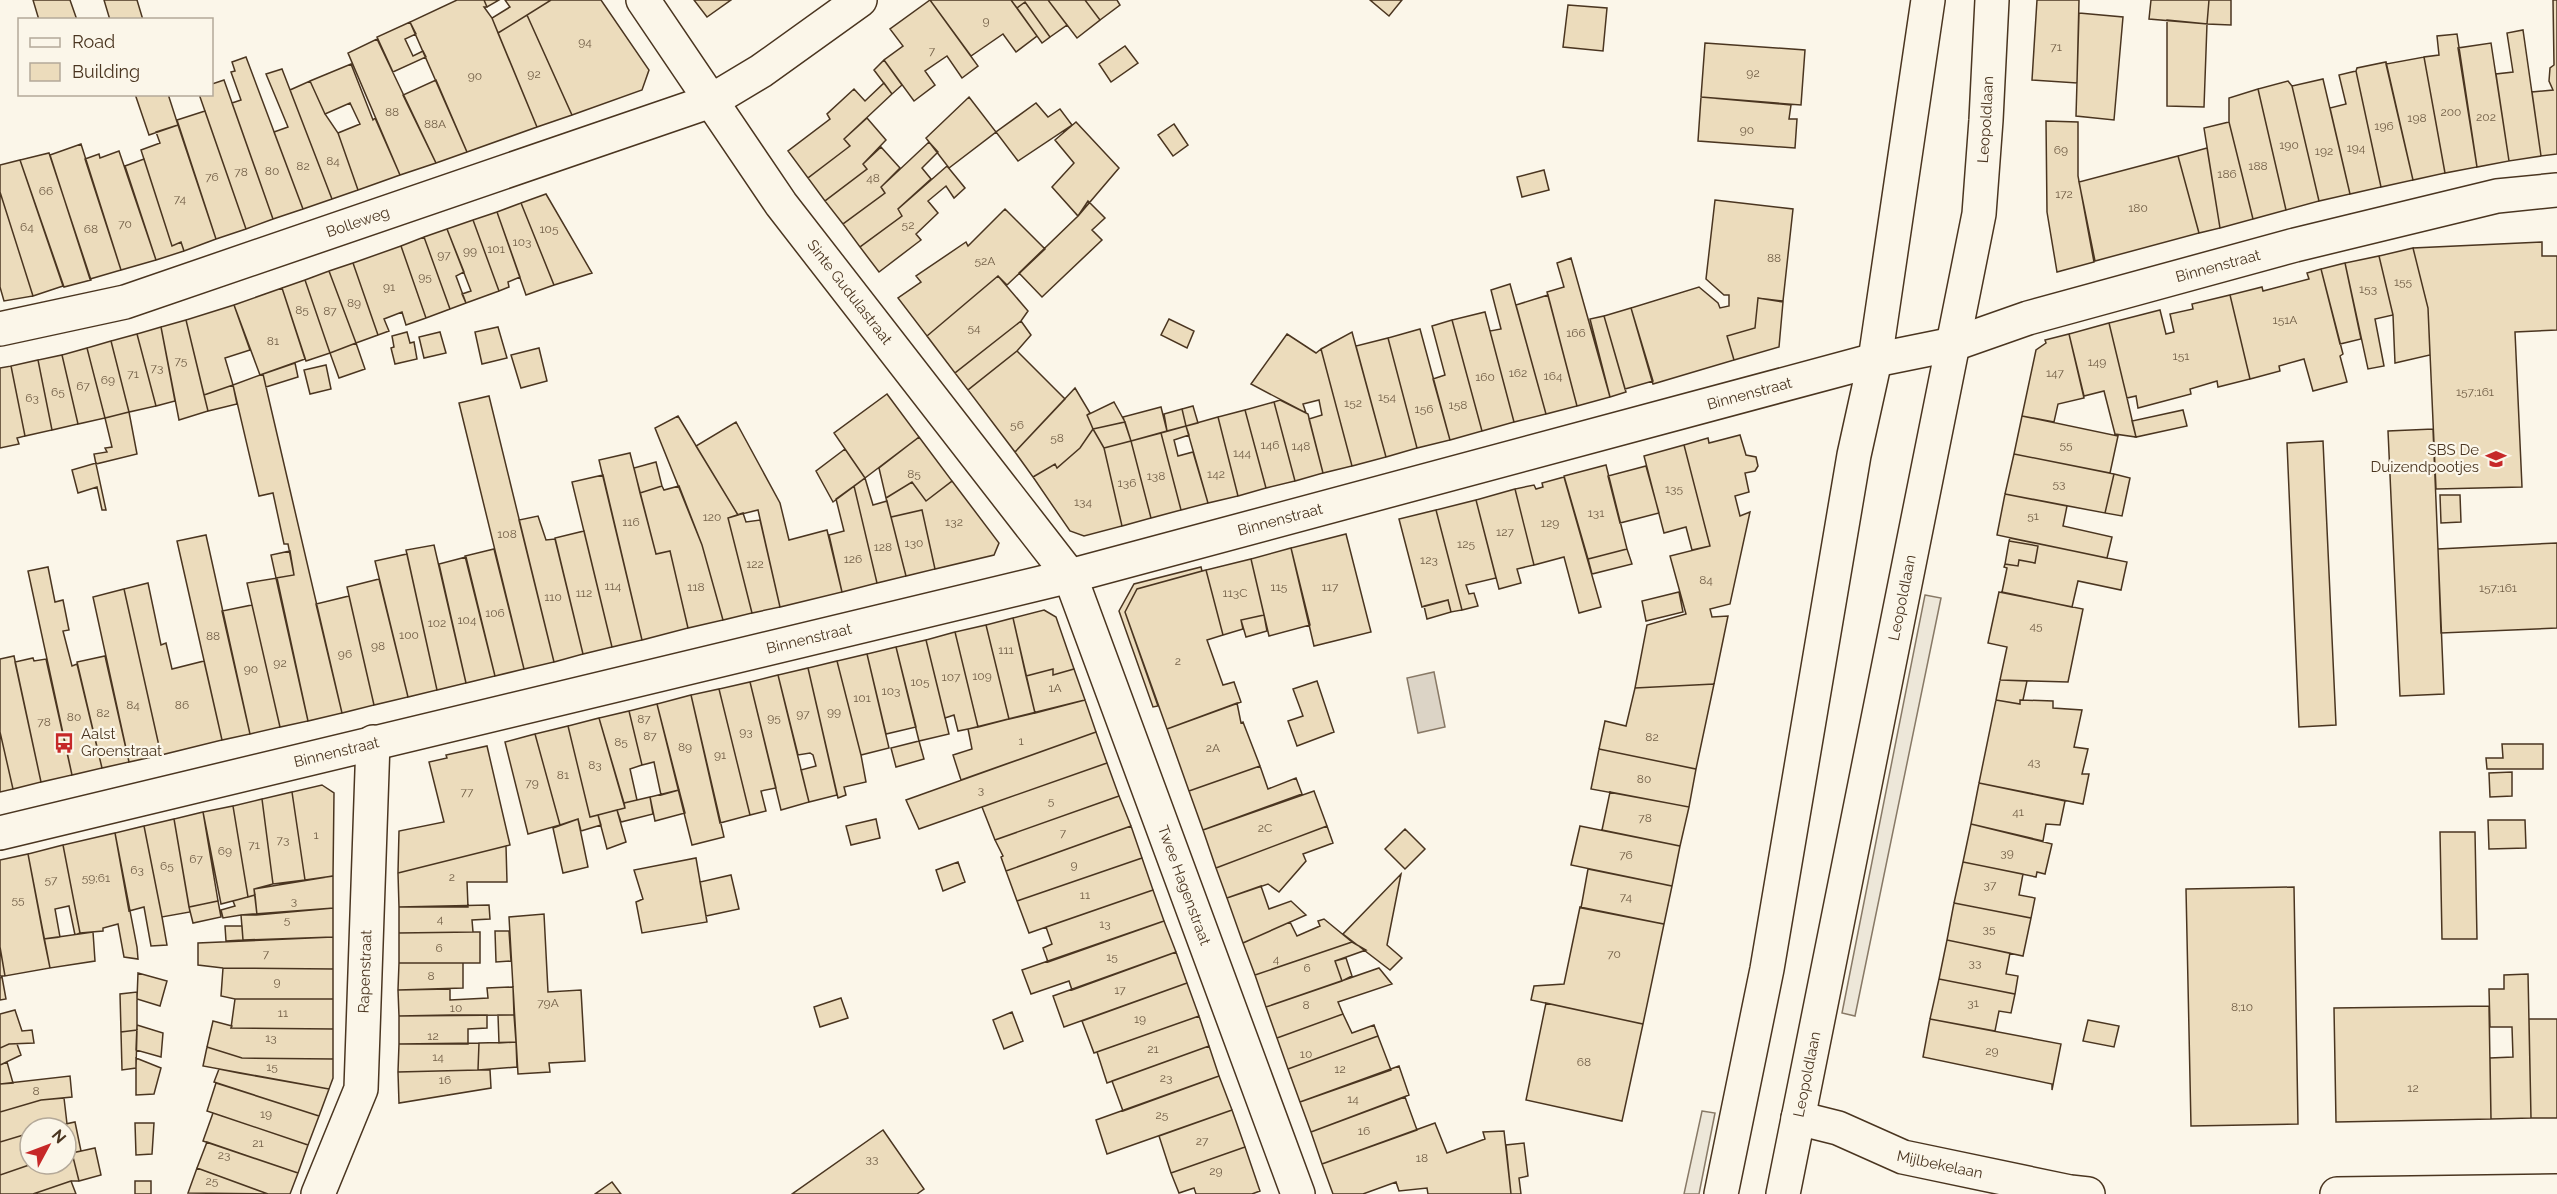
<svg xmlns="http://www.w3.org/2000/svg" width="2557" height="1194" font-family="Raleway,sans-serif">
	<rect width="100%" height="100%" fill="#fbf6e9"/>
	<!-- parking -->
	<path fill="#ede7d9" stroke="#887966" stroke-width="1.5" d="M1925 595 1941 598 1855 1016 1842 1013Z
		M1702 1111 1715 1113 1699 1194H1684Z"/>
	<!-- water -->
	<path fill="#dcd4c6" stroke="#887966" stroke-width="1.5" d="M1434 672 1445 727 1418 733 1407 678Z"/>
	<!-- building -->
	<path fill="#ecdcbc" stroke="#4a3520" stroke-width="1.5" d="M33 0H70L77 20H39Z
		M104 0H137L143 20H110Z
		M457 0H484L487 7H484L492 18 537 127 467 152 410 22Z
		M484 0H499L487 7Z
		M505 0H551L498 33 492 18 510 7Z
		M551 0H601L649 70 642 90 572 115 527 15Z
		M694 0H731L707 17Z
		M930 0H1011L1037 36 1016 52 1003 34 971 56Z
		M930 0 978 66 962 78 947 56 925 71 935 85 914 101 884 60 903 46 890 29Z
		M1011 0H1048L1067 25 1050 37 1025 2 1017 8Z
		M1048 0H1085L1100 20 1077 38Z
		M1085 0H1117L1120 5 1100 20Z
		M1370 0H1402L1389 16Z
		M2037 0H2079L2077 83 2032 80Z
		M2151 0H2209L2207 24 2149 19Z
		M2209 0H2231V25L2207 24Z
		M2553 0H2557V154L2541 156 2532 92 2553 90 2549 81 2550 68 2554 65Z
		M1025 2 1050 37 1042 43 1017 8Z
		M1568 5 1607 8 1603 51 1563 47Z
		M2079 13 2123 17 2114 120 2076 116Z
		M527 15 572 115 537 127 498 33Z
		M2167 20 2207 24 2204 107 2167 106Z
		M410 22 416 34 405 39 413 56 423 51 426 57 393 72 377 37Z
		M2523 30 2541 156 2509 161 2496 74 2513 72 2507 33Z
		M2457 34 2477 167 2445 173 2424 57 2439 55 2437 36Z
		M377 39 436 163 400 175 348 53Z
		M1705 43 1805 50 1801 105 1701 97Z
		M2491 43 2509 161 2477 167 2458 48Z
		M1125 46 1138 63 1111 82 1099 64Z
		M246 57 303 209 273 219 232 103 241 100 231 72 235 71 232 62Z
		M2424 57 2445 173 2413 180 2386 64Z
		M884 60 902 85 892 94 874 70Z
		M2386 62 2413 180 2381 187 2356 71 2357 68Z
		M351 64 373 120 375 118 400 175 358 190 338 133 360 124 350 103 325 114 310 81Z
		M282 69 332 199 303 209 274 132 288 127 266 74Z
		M2356 71 2381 187 2350 194 2330 108 2346 104 2339 75Z
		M2323 79 2350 194 2319 201 2292 86Z
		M224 80 273 219 246 229 199 94H212V84Z
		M436 80 467 152 436 163 403 95Z
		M310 81 325 114 338 133 358 190 332 199 290 90Z
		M2288 81 2292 86 2319 201 2286 210 2258 89Z
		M884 83 892 94 844 139 850 146 808 178 788 151 830 119 827 114 854 89 865 101Z
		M2258 89 2286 210 2253 219 2229 122V98Z
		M168 94 178 125 149 135 135 94Z
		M969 97 996 132 949 168 926 138Z
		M1701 97 1791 105 1789 119H1797L1795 148 1698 141Z
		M1036 103 1048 117 1060 109 1072 125 1018 161 996 132Z
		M205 111 246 229 216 239 177 120Z
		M867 118 886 140 863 164 867 169 825 201 808 178 850 146 844 139Z
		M2046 121 2078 122V176L2094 262 2057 272 2047 212Z
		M1076 122 1119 168 1078 216 1052 187 1074 163 1055 140Z
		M2229 122 2253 219 2220 228 2204 128Z
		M1174 124 1188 145 1173 156 1158 135Z
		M178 125 216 239 184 251 181 242 172 246 141 150 160 143 156 132Z
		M929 142 938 152 922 168 931 179 898 209 902 216 860 247 843 224 885 193 881 187Z
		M81 144 121 270 90 279 50 155Z
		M881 147 900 168 881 187 885 193 843 224 825 201 867 169 863 164Z
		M2207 148 2220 228 2199 233 2178 156Z
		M119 151 156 260 121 270 85 159 99 154 100 158Z
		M49 153 91 280 64 287 20 160Z
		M2178 156 2199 233 2095 261 2079 182Z
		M144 159 172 246 181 242 184 251 156 260 125 166Z
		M20 160 63 286 33 296 0 192V165Z
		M947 166 965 188 954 198 946 186 928 201 938 213 916 234 921 240 879 272 860 247 902 216 898 209Z
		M1544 170 1549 190 1522 197 1517 177Z
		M0 192 33 296 4 301 0 287Z
		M546 194 592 273 554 285 521 203Z
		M1715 200 1793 209 1783 301 1758 298 1755 328 1727 336 1734 360 1653 384 1631 308 1699 287 1718 303 1720 308 1729 306V295H1724L1706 279Z
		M1088 201 1105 218 1092 230 1102 240 1042 297 1019 273 1078 216Z
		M521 203 554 285 526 295 497 212Z
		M1005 209 1045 249 1007 285 998 276 927 336 898 298 921 282 916 276 966 242 968 246Z
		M497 212 520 277 508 282 509 287 499 291 473 220Z
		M473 220 499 291 466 303 462 294 471 291 447 229Z
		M447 229 464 272 456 276 466 303 450 309 424 237Z
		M424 237 450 309 426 318 401 246Z
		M2542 242V256H2557V330L2515 332 2522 487 2436 489 2428 308 2413 248Z
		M401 246 426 318 406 325 402 312 384 319 389 331 378 335 353 263Z
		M2413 248 2428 308 2430 355 2395 363 2393 315 2379 256Z
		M2379 256 2393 315 2375 319 2384 366 2368 369 2345 263Z
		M1571 258 1610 397 1577 406 1547 292 1564 287 1557 263Z
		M353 263 378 335 356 343 329 271Z
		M2345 263 2361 339 2340 344 2321 269Z
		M2321 269 2343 354 2340 356 2347 382 2313 391 2304 359 2279 366 2280 371 2250 379 2230 295 2262 287 2263 291 2309 279 2307 273Z
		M329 271 356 343 330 353 305 280Z
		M998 276 1028 311 1021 321 955 373 927 336Z
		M305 280 330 353 306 361 282 288Z
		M1510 284 1546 414 1514 422 1490 331 1501 329 1491 290Z
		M282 288 305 359 260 375 234 305Z
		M1548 295 1577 406 1546 414 1516 305Z
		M2230 295 2250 379 2218 387 2217 381 2190 389 2191 394 2138 408 2136 396 2127 398 2109 323 2160 310 2166 334 2174 332 2170 314 2193 309 2192 304Z
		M1758 298 1783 302 1779 347 1734 360 1727 336 1755 328Z
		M234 305 250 350 225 358 233 385 204 395 186 320Z
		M1631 308 1653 381 1625 389 1604 316Z
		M1485 312 1514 422 1482 431 1452 320Z
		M1604 316 1626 392 1610 397 1590 319Z
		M1169 319 1194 331 1187 348 1161 335Z
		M186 320 208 411 179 420 161 327Z
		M1452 320 1482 431 1450 440 1433 379 1445 375 1432 326Z
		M1021 321 1031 335 1017 351 968 390 955 373Z
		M2109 323 2127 398 2136 437 2115 434 2104 391 2084 396 2069 334Z
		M161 327 175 401 156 406 137 334Z
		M498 327 507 358 482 364 475 332Z
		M1420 329 1450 440 1417 448 1388 338Z
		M407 332 410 343 414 342 417 359 395 364 391 348 394 347 392 336Z
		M440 332 446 353 424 358 419 337Z
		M1352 332 1386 457 1352 466 1321 349Z
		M137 334 156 406 129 412 111 341Z
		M1287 334 1316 353 1321 349 1352 466 1323 473 1309 419 1322 415 1319 400 1303 404 1306 413 1251 384Z
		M2069 334 2084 398 2058 404 2054 422 2022 416 2036 350 2046 343 2045 340Z
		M1388 338 1417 448 1386 457 1356 346Z
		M111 341 129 412 105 418 87 348Z
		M356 343 365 369 339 378 330 353Z
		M87 348 105 418 78 424 62 355Z
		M539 348 547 381 521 388 511 355Z
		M1017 351 1065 399 1015 452 968 390Z
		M62 355 78 424 52 430 38 360Z
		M38 360 52 430 25 436 11 366Z
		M295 363 298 377 266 387 263 374Z
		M326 365 331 389 310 394 304 370Z
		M11 366 25 436 17 438 19 444 0 448V368Z
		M263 374 342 713 308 721 276 578 294 575 288 544H284L273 493 259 496 233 385Z
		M233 385 237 404 208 411 204 395Z
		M1075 388 1090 413 1087 415 1093 429 1080 448 1057 468 1055 464 1033 477 1015 452Z
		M887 394 919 437 865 478 834 433Z
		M489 396 554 662 524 669 459 403Z
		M1280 400 1308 414 1323 473 1295 481 1274 402Z
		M1114 402 1125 422 1093 429 1087 415Z
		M1274 402 1295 481 1266 488 1245 410Z
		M1193 406 1198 423 1186 426 1182 409Z
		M1161 407 1167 431 1131 441 1123 417Z
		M1182 409 1186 426 1167 431 1164 414Z
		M1245 410 1266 488 1238 496 1218 417Z
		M2183 410 2187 426 2136 437 2132 421Z
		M129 412 137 454 96 464 94 454 107 452 105 448 112 447 105 418Z
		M678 416 738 515 728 518 752 613 723 620 702 545 655 428Z
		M2022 416 2118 436 2110 473 2014 454Z
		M1218 417 1238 496 1208 503 1186 426Z
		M736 422 780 503 789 540 827 530 842 592 780 607 758 510 738 515 696 446Z
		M1125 422 1131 441 1104 448 1093 429Z
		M1186 426 1189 435 1174 440 1178 456 1193 452 1208 503 1181 510 1161 433Z
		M1093 429 1104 448 1122 526 1084 536 1070 531 1033 477 1055 464 1057 468 1080 448Z
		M2433 429 2444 694 2400 696 2388 431Z
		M1161 433 1181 510 1151 518 1131 441Z
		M1740 435 1746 455 1756 457 1758 466 1755 471 1745 473 1749 492 1735 496 1740 516 1750 512 1730 604 1710 609 1712 617 1728 616 1714 684 1635 688 1647 625 1686 614 1670 556 1710 546 1684 445 1708 438 1709 443Z
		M919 437 952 481 926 501 912 482 886 498 879 468Z
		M1131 441 1151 518 1122 526 1104 448Z
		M2323 441 2336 725 2299 727 2287 443Z
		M1684 445 1710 546 1692 550 1686 527 1664 533 1644 456Z
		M845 449 865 478 833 502 816 471Z
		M630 453 656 554 670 551 688 628 642 640 599 460Z
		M2014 454 2114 474 2105 513 2005 494Z
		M656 462 662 486 640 493 634 468Z
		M96 463V464L106 510H102L97 487 78 493 72 470Z
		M1606 465 1627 549 1588 559 1564 476Z
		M1646 466 1659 513 1620 523 1608 476Z
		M2114 474 2130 478 2122 516 2105 513Z
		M603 475 642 640 612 647 572 482Z
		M1564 477 1601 607 1579 613 1564 557 1534 565 1515 489 1534 485 1536 489 1543 487 1542 483Z
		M865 478 873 505 887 501 906 576 877 583 854 486Z
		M952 481 999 543 994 555 935 569 922 510 891 517 886 498 912 482 926 501Z
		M662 486 664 490 679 486 702 545 723 620 688 628 670 551 656 554 640 493Z
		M854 486 877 583 842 592 829 535 844 531 836 499Z
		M1515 489 1534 565 1517 569 1521 583 1499 589 1476 500Z
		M2005 494 2067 506 2063 526 2112 537 2107 558 1997 535Z
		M2440 495H2460L2461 522 2441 523Z
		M1476 500 1496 578 1466 585 1469 594 1474 593 1478 606 1462 610 1436 510Z
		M922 510 935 569 906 576 891 517Z
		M1436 510 1462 610 1451 612 1448 600 1422 607 1399 519Z
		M743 513 746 522 760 520 780 607 752 613 728 518Z
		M538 516 546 540 555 539 583 654 554 662 519 520Z
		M584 531 612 647 583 654 555 538Z
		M1346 534 1371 632 1314 646 1291 548Z
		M206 535 250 734 222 740 177 541Z
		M2010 538 2127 562 2121 590 2078 581 2072 607 2002 592 2007 568 2004 567 2005 564 2018 566 2019 560 2035 563 2038 546 2009 541Z
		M2009 541 2038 546 2035 563 2019 560 2018 566 2005 564Z
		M2557 543V628L2441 633 2438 549Z
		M434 545 466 683 437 690 406 550Z
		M1291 548 1310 625 1269 636 1251 559Z
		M494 549 524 669 495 676 465 556Z
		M1627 549 1632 564 1592 574 1588 559Z
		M290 551 294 575 276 578 271 555Z
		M407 554 437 690 408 697 375 561Z
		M466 557 495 676 466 683 439 564Z
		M1251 559 1264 615 1241 620 1243 629 1223 635 1206 570Z
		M48 567 55 602 63 600 69 630 63 631 72 666 77 664 102 768 72 775 28 571Z
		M1201 567 1202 571 1137 589 1125 612 1158 706 1153 707 1119 611 1134 584Z
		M1206 570 1223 635 1207 640 1223 685 1234 682 1241 702 1167 729 1125 612 1137 589Z
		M277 578 308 721 280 727 247 583Z
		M379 579 408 697 374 705 347 587Z
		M148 583 161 645 166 643 172 669 204 661 222 740 161 755 124 589Z
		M124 589 161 755 129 762 93 597Z
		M1679 592 1683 612 1646 621 1642 601Z
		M1999 592 2083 609 2068 682 2000 680 2007 647 1988 643Z
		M349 596 374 705 342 713 316 604Z
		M1448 600 1451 612 1427 619 1424 606Z
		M252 605 280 727 250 734 222 611Z
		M1044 610 1056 617 1074 669 1053 675V669L1026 676 1013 618Z
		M1264 615 1267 631 1246 637 1241 620Z
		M1013 618 1035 713 1009 719 986 625Z
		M986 625 1009 719 978 727 955 632Z
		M955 632 978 727 958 731 954 715 945 718 926 640Z
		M926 640 949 734 919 741 896 647Z
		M896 647 916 727 886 734 867 654Z
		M867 654 889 748 861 755 837 661Z
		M14 656 41 782 13 789 0 732V659Z
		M105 656 129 762 102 768 77 662Z
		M33 658 34 661 46 659 72 775 41 782 15 662Z
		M837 661 861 755 866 782 844 787 846 795 838 798 808 668Z
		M808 668 837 795 809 802 801 770 816 766 813 755 810 753 798 755 778 675Z
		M1053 669V675L1074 669 1085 700 1035 713 1026 676Z
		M778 675 809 802 781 810 750 682Z
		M2000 680 2027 681 2023 700H2020V704L1996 700Z
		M1317 681 1334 732 1297 746 1288 721 1303 716 1293 689Z
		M750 682 776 788 761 791 766 811 750 815 719 689Z
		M1714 684 1696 769 1599 749 1605 721 1626 726 1635 688Z
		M719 689 750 815 720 823 691 695Z
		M691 695 724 837 692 845 657 704Z
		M1085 700 1096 732 961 780 953 755 972 749 968 729Z
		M1996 700 2020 704V700L2053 701V708L2082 710 2074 747 2088 749 2082 774H2089L2083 804 1979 783Z
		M1237 703 1241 723 1243 722 1260 766 1189 791 1167 729Z
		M657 704 679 790 661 795 654 762 642 765 629 711Z
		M629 711 642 765 630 769 637 800 624 803 599 718Z
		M599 718 625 808 590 817 568 726Z
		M568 726 590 817 598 815 601 825 581 831 578 819 560 825 535 734Z
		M0 732 13 789 0 792Z
		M1096 732 1107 763 919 829 906 800Z
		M535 734 560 825 528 834 505 742Z
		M919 741 924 759 896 767 891 748Z
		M2502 744H2543V769H2487L2486 758H2503Z
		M487 746 510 845 398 873 399 831 444 822 429 762 447 758 446 755Z
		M1599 749 1696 769 1689 807 1591 789Z
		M1107 763 1119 796 995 840 982 807Z
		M1260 766 1268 789 1296 778 1302 794 1203 830 1189 791Z
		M2512 772V796L2490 797 2489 773Z
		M1979 783 2065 801 2060 825 2046 824 2043 841 1971 824Z
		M322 785 334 793 333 876 305 880 292 792Z
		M679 790 685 813 655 821 650 797Z
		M1314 791 1327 826 1216 868 1203 830Z
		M292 792 305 880 273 884 262 799Z
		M1610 792 1689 807 1680 846 1602 830Z
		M1119 796 1131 826 1006 871 1001 857 1003 856 995 840Z
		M650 797 653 814 621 822 617 810 625 808 624 803Z
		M262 799 273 884 254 889 255 895 248 897 233 806Z
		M233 806 248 897 221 904 203 812Z
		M617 810 626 842 607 849 598 815Z
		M203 812 218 901 189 907 174 819Z
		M174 819 190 912 162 917 144 826Z
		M578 819 588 867 563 873 553 828Z
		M876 819 880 838 851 845 846 826Z
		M2488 820H2525L2526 848 2489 849Z
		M1971 824 2052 844 2045 874 2037 872 2036 877 1963 862Z
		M144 826 162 917 167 945 151 946 144 907 129 911 115 833Z
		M1131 826 1142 858 1017 901 1006 871Z
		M1327 826 1333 843 1303 854 1306 861 1279 892 1268 884 1227 898 1216 868Z
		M1580 826 1680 846 1672 886 1571 865Z
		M1405 829 1425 849 1405 869 1385 849Z
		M2440 832H2475L2477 939H2442Z
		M115 833 137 947 138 959 124 957 118 924 103 928V931L80 933 63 845Z
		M63 845 80 933 75 935 69 906 55 909 60 937 44 939 28 854Z
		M506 846 507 882H467L468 907H399L398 873Z
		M28 854 50 968 5 976 0 947V860Z
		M696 858 707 922 642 933 636 902 643 899 634 870Z
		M1142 858 1153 890 1029 933 1017 901Z
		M958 862 965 882 943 891 936 870Z
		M1963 862 2023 874 2019 895 2035 898 2031 918 1954 903Z
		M1588 869 1672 886 1664 924 1581 908Z
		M1401 874 1387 945 1402 958 1390 970 1343 934Z
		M731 875 739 909 706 916 700 882Z
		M333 876V908L257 915 254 889Z
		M1261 886 1269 909 1291 901 1306 915 1243 943 1227 898Z
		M2294 887 2298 1124 2191 1126 2186 889Z
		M1153 890 1164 921 1048 962 1043 948 1052 944 1046 927Z
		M255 895 257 915H241L223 918 221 910 235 906 233 901Z
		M218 901 221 917 193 923 189 907Z
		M1954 903 2031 918 2023 956 1947 940Z
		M489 905 490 919 472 920 473 932 399 933V907Z
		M1580 907 1664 924 1643 1024 1531 1000 1534 986 1564 984Z
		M333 908V937L243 940 241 915Z
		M544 914 548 992 581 990 585 1061 549 1063 550 1072 518 1074 509 917Z
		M1324 919 1352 942 1255 975 1243 943 1290 922 1297 936 1320 926 1318 921Z
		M1164 921 1176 952 1072 990 1069 981 1031 994 1022 970Z
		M225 926H242L243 940 226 941Z
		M495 931H509L511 961 496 962Z
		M93 932 95 961 50 968 44 939Z
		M473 932H480V963H399V933Z
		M333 937V969L223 968 198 965V943Z
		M1947 940 2010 953 2006 974 2018 976 2015 994 1939 979Z
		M1352 942 1366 950 1335 961 1342 981 1266 1007 1255 975Z
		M0 947 5 976H0Z
		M1176 952 1187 983 1064 1027 1053 996Z
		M1346 958 1352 976 1342 981 1335 961Z
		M399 963H463V988L398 990Z
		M223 968 333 969V999H235L221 996Z
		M1379 968 1392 984 1338 1002 1343 1014 1277 1038 1266 1007Z
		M138 973 167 981 160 1006 137 999Z
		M2528 974 2531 1118 2491 1119 2490 1058 2513 1057 2512 1027H2490L2489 989H2504V975Z
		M2 977 6 999 0 1000V978Z
		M1939 979 2015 994 2011 1013 1999 1011 1995 1031 1930 1019Z
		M1187 983 1199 1016 1094 1053 1082 1021Z
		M513 987 514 1015 399 1016 398 990 450 989V1000L488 998 487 988Z
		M137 992V1030L121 1032 120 994Z
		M841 998 848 1018 820 1027 814 1007Z
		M235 999H333V1029L231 1028Z
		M1546 1003 1643 1024 1622 1121 1526 1100Z
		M2489 1006 2491 1119 2336 1122 2334 1008Z
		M15 1010 22 1031 32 1030 34 1043 9 1044 0 1048V1014Z
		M1012 1012 1023 1041 1004 1049 993 1020Z
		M1343 1014 1352 1033 1374 1025 1378 1036 1288 1069 1277 1038Z
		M450 1015H487V1028L468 1029V1044H399V1016Z
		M498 1015H514L516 1042 499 1043Z
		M1199 1016 1209 1046 1107 1083 1097 1052Z
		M1930 1019 2061 1044 2052 1090V1084L1923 1057Z
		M2529 1019H2557V1118H2531Z
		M2088 1020 2119 1026 2114 1047 2083 1041Z
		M213 1021 232 1026 231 1028 333 1029V1059L242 1058 207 1047Z
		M137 1025 163 1033 161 1057 136 1050Z
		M137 1030 136 1068 122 1070 121 1032Z
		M1378 1036 1391 1070 1300 1102 1288 1069Z
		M516 1042 517 1067 478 1070 479 1043Z
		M479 1043 478 1070 398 1072 399 1044Z
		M9 1044H17L21 1055 0 1065V1048Z
		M1209 1046 1219 1076 1123 1111 1112 1081Z
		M207 1047 242 1058 333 1059V1078L329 1089 203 1066Z
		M136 1058 161 1068 154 1094 136 1095Z
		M7 1062 13 1083 0 1084V1065Z
		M1399 1066 1409 1095 1311 1132 1300 1102Z
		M219 1069 239 1073 329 1089 319 1116 214 1082Z
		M478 1070H490L491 1088 399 1103 398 1072Z
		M70 1076 72 1097 41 1100 0 1112V1084Z
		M1219 1076 1232 1110 1107 1154 1096 1120Z
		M216 1083 319 1116 308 1145 207 1111Z
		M1405 1097 1417 1130 1322 1164 1311 1132Z
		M64 1098 67 1124 47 1128H30V1133L0 1142V1112L41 1100Z
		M1232 1110 1245 1147 1171 1173 1159 1136Z
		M213 1113 308 1145 298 1173 203 1141Z
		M75 1122 81 1151 66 1154V1128H47Z
		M135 1123H154L152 1154 136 1155Z
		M1435 1123 1447 1153 1485 1139 1483 1132 1504 1131 1511 1194H1428L1427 1188 1399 1191 1396 1182 1363 1194H1333L1322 1164Z
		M883 1130 924 1189 917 1194H792Z
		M30 1133V1164H32L0 1175V1142Z
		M207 1142 298 1173 290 1194H268L197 1168Z
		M1524 1143 1528 1176 1519 1178 1521 1194H1511L1506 1145Z
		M1245 1147 1260 1191 1252 1194H1196L1194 1188 1179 1193 1171 1173Z
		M95 1148 101 1175 79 1181 72 1153Z
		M72 1153 79 1181H71L33 1194H0V1175L32 1164H66V1154Z
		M197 1168 268 1194 188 1193Z
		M71 1181 76 1194H33Z
		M135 1181H151V1194H135Z
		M612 1182 621 1194H595Z"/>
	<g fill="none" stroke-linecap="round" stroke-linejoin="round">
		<!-- street casing -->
		<g stroke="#4a3520" stroke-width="36">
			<g id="street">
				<path id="s1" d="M643 0 781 204 1070 576 1298 1194"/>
				<path id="s2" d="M0 329 125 302 711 101 761 71 860 0"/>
				<path id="s3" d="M0 833 1070 576 1875 360 1954 344 2028 318 2295 245 2497 196 2557 190"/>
				<path id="s4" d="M1798 1118 1838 1128 1903 1157 2070 1192 2088 1194"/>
				<path id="s5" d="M318 1194 361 1089 373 742"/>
				<path d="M2337 1194 2557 1191"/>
			</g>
		</g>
		<!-- primary casing -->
		<g stroke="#4a3520" stroke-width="36">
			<g id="primary">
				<path d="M1721 1194 1767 969 1854 455 1875 360 1928 0"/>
				<path id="s6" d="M1783 1194 1979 214 1986 120 1992 0"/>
			</g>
		</g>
		<!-- street -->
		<use href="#street" stroke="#fbf6e9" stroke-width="33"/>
		<!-- primary -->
		<use href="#primary" stroke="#fbf6e9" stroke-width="33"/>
	</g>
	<!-- icons -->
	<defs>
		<g id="school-bare" transform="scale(1.62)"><path d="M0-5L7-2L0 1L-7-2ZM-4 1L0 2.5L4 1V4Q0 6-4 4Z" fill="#c62828" stroke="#fbf6e9" stroke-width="2.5" paint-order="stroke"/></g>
		<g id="bus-bare" transform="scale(1.62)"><path d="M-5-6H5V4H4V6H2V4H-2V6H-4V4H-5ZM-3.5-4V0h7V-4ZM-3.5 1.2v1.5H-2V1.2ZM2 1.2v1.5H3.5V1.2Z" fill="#c62828" stroke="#fbf6e9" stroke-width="2.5" paint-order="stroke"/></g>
	</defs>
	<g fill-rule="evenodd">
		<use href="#school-bare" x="2496" y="459"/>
		<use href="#bus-bare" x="64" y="743"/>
	</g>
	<g text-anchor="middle" stroke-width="4.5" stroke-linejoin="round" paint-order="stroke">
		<!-- number labels -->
		<g font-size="12" fill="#725f47">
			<text x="986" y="25">9</text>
			<text x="585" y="46">94</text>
			<text x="2056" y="51">71</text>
			<text x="932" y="55">7</text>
			<text x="1753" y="77">92</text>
			<text x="534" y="78">92</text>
			<text x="475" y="80">90</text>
			<text x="392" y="116">88</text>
			<text x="2451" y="116">200</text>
			<text x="2486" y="121">202</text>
			<text x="2417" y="122">198</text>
			<text x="435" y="128">88A</text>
			<text x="2384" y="130">196</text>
			<text x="1747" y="134">90</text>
			<text x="2289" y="149">190</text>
			<text x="2356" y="152">194</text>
			<text x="2061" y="154">69</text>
			<text x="2324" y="155">192</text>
			<text x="333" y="165">84</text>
			<text x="303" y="170">82</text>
			<text x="2258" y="170">188</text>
			<text x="272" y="175">80</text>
			<text x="241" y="176">78</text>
			<text x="2227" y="178">186</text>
			<text x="212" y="181">76</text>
			<text x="873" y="182">48</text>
			<text x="46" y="195">66</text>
			<text x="2064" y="198">172</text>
			<text x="180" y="203">74</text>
			<text x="2138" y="212">180</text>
			<text x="125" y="228">70</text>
			<text x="908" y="229">52</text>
			<text x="27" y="231">64</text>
			<text x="91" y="233">68</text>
			<text x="549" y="233">105</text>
			<text x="522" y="246">103</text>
			<text x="496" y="253">101</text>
			<text x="470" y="255">99</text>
			<text x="444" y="259">97</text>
			<text x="1774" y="262">88</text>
			<text x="985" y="265">52A</text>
			<text x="425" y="281">95</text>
			<text x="2403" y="286">155</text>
			<text x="389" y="291">91</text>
			<text x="2368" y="293">153</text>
			<text x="354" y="307">89</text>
			<text x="302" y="314">85</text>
			<text x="330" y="315">87</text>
			<text x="2285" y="324">151A</text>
			<text x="974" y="332">54</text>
			<text x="1576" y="337">166</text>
			<text x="273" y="345">81</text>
			<text x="2181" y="360">151</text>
			<text x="181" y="365">75</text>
			<text x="2097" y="366">149</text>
			<text x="157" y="372">73</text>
			<text x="1518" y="377">162</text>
			<text x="2055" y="377">147</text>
			<text x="133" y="378">71</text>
			<text x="1553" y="380">164</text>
			<text x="1485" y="381">160</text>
			<text x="108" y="384">69</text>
			<text x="83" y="390">67</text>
			<text x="58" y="396">65</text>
			<text x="2475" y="396">157;161</text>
			<text x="1387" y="401">154</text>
			<text x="32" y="402">63</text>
			<text x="1353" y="407">152</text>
			<text x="1458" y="409">158</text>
			<text x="1424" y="413">156</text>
			<text x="1017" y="429">56</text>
			<text x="1057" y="442">58</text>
			<text x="1270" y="449">146</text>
			<text x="2066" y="449">55</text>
			<text x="1301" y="450">148</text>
			<text x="1242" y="457">144</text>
			<text x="914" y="478">85</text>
			<text x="1216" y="478">142</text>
			<text x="1156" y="480">138</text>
			<text x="1127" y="487">136</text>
			<text x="2059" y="488">53</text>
			<text x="1674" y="493">135</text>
			<text x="1083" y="506">134</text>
			<text x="1596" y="517">131</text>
			<text x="2033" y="520">51</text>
			<text x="712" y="521">120</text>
			<text x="631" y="526">116</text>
			<text x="954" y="526">132</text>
			<text x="1550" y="527">129</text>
			<text x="1505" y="536">127</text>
			<text x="507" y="538">108</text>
			<text x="914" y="547">130</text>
			<text x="1466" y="548">125</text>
			<text x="883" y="551">128</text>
			<text x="853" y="563">126</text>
			<text x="1429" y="564">123</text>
			<text x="755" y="568">122</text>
			<text x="1706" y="584">84</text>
			<text x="613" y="590">114</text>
			<text x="696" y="591">118</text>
			<text x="1279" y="591">115</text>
			<text x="1330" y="591">117</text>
			<text x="2498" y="592">157;161</text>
			<text x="584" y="597">112</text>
			<text x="1235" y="597">113C</text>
			<text x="553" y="601">110</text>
			<text x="495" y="617">106</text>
			<text x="467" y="624">104</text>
			<text x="437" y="627">102</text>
			<text x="2036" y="630">45</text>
			<text x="409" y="639">100</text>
			<text x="213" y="640">88</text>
			<text x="378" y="650">98</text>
			<text x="1006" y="654">111</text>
			<text x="345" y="658">96</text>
			<text x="1178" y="665">2</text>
			<text x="280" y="667">92</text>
			<text x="251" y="673">90</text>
			<text x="982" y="680">109</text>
			<text x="951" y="681">107</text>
			<text x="920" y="686">105</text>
			<text x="1055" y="692">1A</text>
			<text x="891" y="695">103</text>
			<text x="862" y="702">101</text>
			<text x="133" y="709">84</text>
			<text x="182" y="709">86</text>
			<text x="834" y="716">99</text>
			<text x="103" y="717">82</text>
			<text x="803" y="718">97</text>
			<text x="74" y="721">80</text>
			<text x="774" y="722">95</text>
			<text x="644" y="723">87</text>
			<text x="44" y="726">78</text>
			<text x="746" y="736">93</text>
			<text x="650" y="740">87</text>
			<text x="1652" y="741">82</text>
			<text x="1021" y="745">1</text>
			<text x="621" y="746">85</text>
			<text x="685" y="751">89</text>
			<text x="1213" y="752">2A</text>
			<text x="720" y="759">91</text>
			<text x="2034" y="766">43</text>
			<text x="595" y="769">83</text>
			<text x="563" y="779">81</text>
			<text x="1644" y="783">80</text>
			<text x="532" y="787">79</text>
			<text x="981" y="794">3</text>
			<text x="467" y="796">77</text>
			<text x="1051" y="805">5</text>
			<text x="2018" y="816">41</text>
			<text x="1645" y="822">78</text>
			<text x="1265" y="832">2C</text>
			<text x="1063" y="837">7</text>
			<text x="316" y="839">1</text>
			<text x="283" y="844">73</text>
			<text x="254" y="849">71</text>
			<text x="225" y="855">69</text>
			<text x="2007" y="857">39</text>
			<text x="1626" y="859">76</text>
			<text x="196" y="863">67</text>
			<text x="1074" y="869">9</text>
			<text x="167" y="870">65</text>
			<text x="137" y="874">63</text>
			<text x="452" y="881">2</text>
			<text x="96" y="882">59;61</text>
			<text x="51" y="884">57</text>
			<text x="1990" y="889">37</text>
			<text x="1085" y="899">11</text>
			<text x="1626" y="901">74</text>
			<text x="18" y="904">55</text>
			<text x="294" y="905">3</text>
			<text x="440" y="923">4</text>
			<text x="287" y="924">5</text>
			<text x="1105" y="928">13</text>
			<text x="1989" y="933">35</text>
			<text x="439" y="952">6</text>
			<text x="266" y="958">7</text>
			<text x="1614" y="958">70</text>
			<text x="1112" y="961">15</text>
			<text x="1276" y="963">4</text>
			<text x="1975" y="967">33</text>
			<text x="1307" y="972">6</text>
			<text x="431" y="980">8</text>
			<text x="277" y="986">9</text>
			<text x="1120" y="994">17</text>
			<text x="548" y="1007">79A</text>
			<text x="1973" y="1007">31</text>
			<text x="1306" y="1009">8</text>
			<text x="2242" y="1011">8;10</text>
			<text x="456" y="1012">10</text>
			<text x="283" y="1017">11</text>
			<text x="1140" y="1023">19</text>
			<text x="433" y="1040">12</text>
			<text x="271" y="1042">13</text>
			<text x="1153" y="1053">21</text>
			<text x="1992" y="1055">29</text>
			<text x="1306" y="1058">10</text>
			<text x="438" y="1061">14</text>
			<text x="1584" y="1066">68</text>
			<text x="272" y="1071">15</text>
			<text x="1340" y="1073">12</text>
			<text x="1166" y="1082">23</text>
			<text x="445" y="1084">16</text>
			<text x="2413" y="1092">12</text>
			<text x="36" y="1095">8</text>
			<text x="1353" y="1103">14</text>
			<text x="266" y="1118">19</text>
			<text x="1162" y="1119">25</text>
			<text x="1364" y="1135">16</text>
			<text x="1202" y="1145">27</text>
			<text x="258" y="1147">21</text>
			<text x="224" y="1159">23</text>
			<text x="1422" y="1162">18</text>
			<text x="872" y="1163">33</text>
			<text x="1216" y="1175">29</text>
			<text x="212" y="1185">25</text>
		</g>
		<!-- street labels -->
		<g font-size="15" fill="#4a3520" stroke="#fbf6e9">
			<text dy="5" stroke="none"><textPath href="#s6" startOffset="1094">Leopoldlaan</textPath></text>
			<text dy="5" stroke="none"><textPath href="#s2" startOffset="374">Bolleweg</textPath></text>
			<text dy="5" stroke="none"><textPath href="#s3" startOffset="2290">Binnenstraat</textPath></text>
			<text dy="5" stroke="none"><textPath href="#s1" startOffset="358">Sinte Gudulastraat</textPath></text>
			<text dy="5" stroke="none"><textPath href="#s3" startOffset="1804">Binnenstraat</textPath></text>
			<text dy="5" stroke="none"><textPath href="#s3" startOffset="1318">Binnenstraat</textPath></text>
			<text dy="5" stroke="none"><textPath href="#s6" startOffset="608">Leopoldlaan</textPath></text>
			<text dy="5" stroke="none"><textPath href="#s3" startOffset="832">Binnenstraat</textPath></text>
			<text dy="5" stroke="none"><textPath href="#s3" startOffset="346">Binnenstraat</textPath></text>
			<text dy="5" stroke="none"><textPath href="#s1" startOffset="1047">Twee Hagenstraat</textPath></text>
			<text dy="5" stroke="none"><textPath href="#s5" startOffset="231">Rapenstraat</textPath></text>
			<text dy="5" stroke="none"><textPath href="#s6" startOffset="122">Leopoldlaan</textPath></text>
			<text dy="5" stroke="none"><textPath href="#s4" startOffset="150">Mijlbekelaan</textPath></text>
		</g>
		<!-- poi labels -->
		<g font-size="15" fill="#4a3520" stroke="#fbf6e9" text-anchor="end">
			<text x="2479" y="455">SBS De<tspan x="2479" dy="17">Duizendpootjes</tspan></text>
			<text x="81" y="739" text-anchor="start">Aalst<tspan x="81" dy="17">Groenstraat</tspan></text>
		</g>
	</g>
	<!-- legend -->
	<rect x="18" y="18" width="195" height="78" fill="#fbf6e9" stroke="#b4a999" stroke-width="1.5"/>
	<rect x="30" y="38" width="30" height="9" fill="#fbf6e9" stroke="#b4a999" stroke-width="1.5"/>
	<text x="72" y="48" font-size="18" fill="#4a3520">Road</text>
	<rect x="30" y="63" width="30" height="18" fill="#ecdcbc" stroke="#b4a999" stroke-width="1.5"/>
	<text x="72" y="78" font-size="18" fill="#4a3520">Building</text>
	<!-- north arrow -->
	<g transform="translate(48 1146) rotate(49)"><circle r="28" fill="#fbf6e9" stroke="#b4a999" stroke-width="1.5"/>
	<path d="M0-4.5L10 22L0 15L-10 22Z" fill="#c62828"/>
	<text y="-9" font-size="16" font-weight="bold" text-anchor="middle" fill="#4a3520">N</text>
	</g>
</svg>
